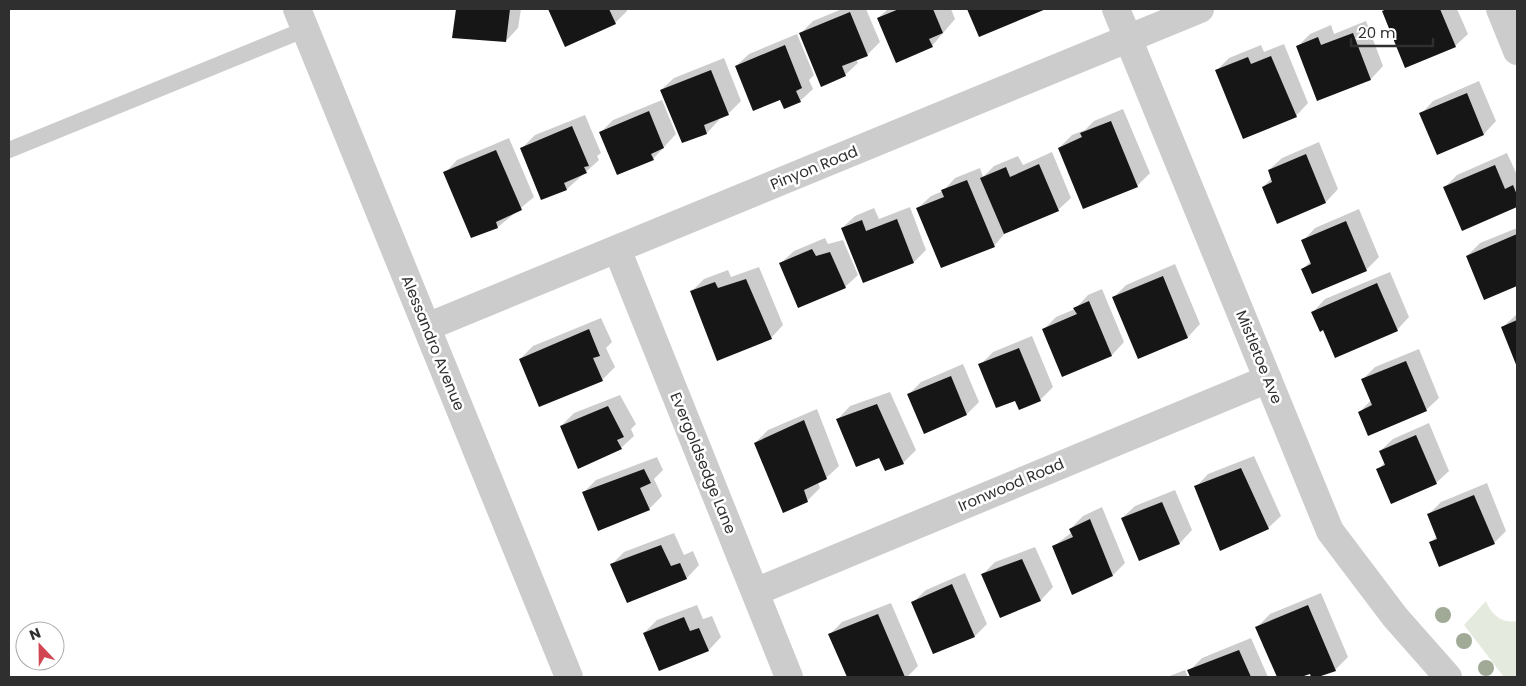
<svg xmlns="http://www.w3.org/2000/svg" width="1526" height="686" font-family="Poppins,sans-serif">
	<rect width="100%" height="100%" fill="#fff"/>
	<!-- green -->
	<path fill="#e5eade" d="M1486 601C1491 614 1501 624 1517 621V677H1504L1464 625Z"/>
	<!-- shadow -->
	<path fill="#0003" d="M457 9H521L518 28 506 41 453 37Z
		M550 9H627V11L615 23 565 45Z
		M842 9H866L880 42 867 55 856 59 858 63 845 75 801 33 813 21Z
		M888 9H951L955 19 932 46 878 18Z
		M969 9H1043L979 35Z
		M1386 9H1457L1468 34 1455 46 1383 11Z
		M1366 21 1383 66 1371 79 1318 99 1298 46 1310 34 1331 25 1334 34Z
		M797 34 814 75 809 80 813 89 800 101 781 99 736 66 749 54Z
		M1284 44 1308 103 1296 116 1216 71 1229 58 1261 45 1264 52Z
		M724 58 741 101 728 114 718 118 719 120 707 133 683 141 661 90 674 78Z
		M1479 81 1496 121 1484 134 1438 154 1421 114 1433 101Z
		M662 100 676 134 653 159 600 133 613 120Z
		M1123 109 1150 173 1137 186 1059 148 1072 135 1085 130 1094 121Z
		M585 115 601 153 597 156 599 160 567 189 542 198 522 148 535 135Z
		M509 138 534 197 498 227 445 173 457 160Z
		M1319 142 1338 189 1326 202 1278 222 1263 187 1272 178 1269 170 1282 158Z
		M1052 152 1071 198 1058 210 1006 232 994 246 918 208 931 196 943 191 955 178 980 168 983 177 994 166 1018 156 1023 165Z
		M1507 153 1517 175V205L1463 229 1445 187 1457 175Z
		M910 207 926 250 914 262 864 282 842 228 855 216 874 208 879 219Z
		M1359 209 1379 257 1366 270 1303 269 1311 261 1303 241 1315 228Z
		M1517 228V285L1485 298 1467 256 1480 243Z
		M825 238 828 244 843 240 858 275 845 287 781 263 794 251Z
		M1175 264 1200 324 1188 337 1139 357 1114 297 1126 285Z
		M759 267 783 325 771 338 691 292 704 279 728 270 731 277Z
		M1390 272 1409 317 1397 330 1324 328 1313 312 1325 299Z
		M1102 289 1124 342 1112 355 1063 375 1044 329 1056 317 1075 309 1088 295Z
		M1517 314V364L1502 328Z
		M601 318 612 342 606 348 615 367 602 380 520 359 533 346Z
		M1032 336 1053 387 1040 400 1016 399 980 365 993 352Z
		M1419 349 1439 398 1426 410 1360 412 1371 400 1363 379 1375 367Z
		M963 364 979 402 967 414 909 394 921 382Z
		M890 392 916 450 903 463 880 456 838 419 850 406Z
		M620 395 636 424 631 429 634 436 621 448 561 426 574 413Z
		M817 409 839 466 826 478 818 482 820 488 807 501 755 443 768 430Z
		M1429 423 1449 471 1436 483 1378 470 1385 462 1380 451 1393 439Z
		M1254 456 1281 516 1268 528 1196 487 1208 474Z
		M657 457 663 470 654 479 662 496 649 509 584 492 596 480Z
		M1487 483 1506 531 1494 543 1431 542 1437 536 1429 514 1441 502Z
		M1175 490 1192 530 1180 543 1122 518 1135 506Z
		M1102 507 1125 563 1113 575 1054 546 1072 532 1070 529 1083 516Z
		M674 533 684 555 693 551 699 565 687 578 627 602 612 564 624 552Z
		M1035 547 1053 587 1041 600 1000 616 982 575 995 562Z
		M965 573 987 624 975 636 913 602 926 590Z
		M1321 593 1348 657 1335 670 1315 677 1310 672 1298 677H1279L1257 627 1270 614Z
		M891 603 918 666 907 677H848L830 634 842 622Z
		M697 605 703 619 712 616 721 637 709 650 660 669 644 633 657 620Z
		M1251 638 1268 677H1192L1189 671 1202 658Z
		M1185 670 1188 677H1167Z"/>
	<!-- building -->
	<path fill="#161616" d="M456 9H510L506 42 452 38Z
		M548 9H609L616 24 565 47Z
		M899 9H933L943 33 929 39 933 47 896 63 877 18Z
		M967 9H1046L979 37Z
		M1387 9H1440L1456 47 1405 68 1382 11Z
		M850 12 868 56 842 66 846 76 821 87 799 33Z
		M1353 33 1371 80 1317 101 1296 46 1318 37 1321 45Z
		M785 45 802 88 796 91 801 102 784 109 780 100 753 111 735 66Z
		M1271 56 1297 117 1243 139 1215 70 1248 57 1251 64Z
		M711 70 729 115 704 125 707 134 682 143 660 90Z
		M1467 93 1484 135 1437 155 1419 113Z
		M649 111 664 148 651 154 654 160 617 175 599 132Z
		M1111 121 1138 187 1083 209 1058 148 1082 137 1080 133Z
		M572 126 589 166 584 167 587 173 564 183 567 190 541 200 520 148Z
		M496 150 522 210 496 222 498 228 471 238 443 172Z
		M1306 154 1326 203 1277 224 1262 187 1272 182 1268 170Z
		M1039 164 1059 211 1004 234 980 178 1006 167 1010 177Z
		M1495 165 1505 189 1513 185 1517 195V207L1462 231 1443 187Z
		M967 180 995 247 941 268 916 208 944 197 941 190Z
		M897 219 914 263 863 283 841 228 862 220 866 231Z
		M1346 221 1367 271 1312 294 1301 269 1311 264 1301 240Z
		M1517 234V286L1484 300 1466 256Z
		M812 249 816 256 830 252 846 288 798 308 779 263Z
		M1163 276 1188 338 1138 359 1112 297Z
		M746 279 772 339 717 361 690 291 715 282 718 288Z
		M1377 283 1398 331 1335 358 1323 330 1320 332 1311 312Z
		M1089 301 1112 356 1062 377 1042 329 1077 314 1073 308Z
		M1517 320V367L1501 327Z
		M589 329 600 356 593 358 603 381 539 407 519 359Z
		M1019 348 1041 401 1019 410 1015 401 996 408 978 364Z
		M1406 361 1427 411 1368 436 1358 412 1372 405 1361 379Z
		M951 376 967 415 924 434 907 394Z
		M877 404 904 464 885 471 879 458 856 467 836 419Z
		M608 406 624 437 617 440 622 449 578 469 560 426Z
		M804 420 827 479 804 490 808 502 783 513 754 443Z
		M1416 435 1437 484 1391 504 1376 469 1385 465 1379 451Z
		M1241 468 1269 529 1220 551 1194 486Z
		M644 469 651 483 640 488 650 510 598 531 582 492Z
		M1474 495 1495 544 1439 567 1429 542 1437 539 1427 514Z
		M1162 502 1180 544 1139 561 1121 518Z
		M1090 519 1113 576 1072 595 1052 546 1073 537 1069 529Z
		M661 545 671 566 680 563 687 579 627 603 610 564Z
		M1022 559 1041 601 1000 618 981 574Z
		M952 584 975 637 933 654 911 602Z
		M1308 605 1336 671 1318 677H1311L1310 674 1301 677H1277L1255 627Z
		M878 614 905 677H847L828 634Z
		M684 617 690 631 699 628 709 651 659 671 643 633Z
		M1239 650 1251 677H1190L1187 670Z"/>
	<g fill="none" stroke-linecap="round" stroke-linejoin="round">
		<!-- lane -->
		<path stroke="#ccc" stroke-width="16" d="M9 150 306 29"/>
		<!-- street -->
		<path stroke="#ccc" stroke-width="28" d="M297 9 569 677
			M1116 9 1330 531 1395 617 1448 677
			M1500 9 1517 51
			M617 249 789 677
			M427 327 1200 9
			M755 592 1268 379"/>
	</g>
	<!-- trees -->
	<g fill="#a0aa96">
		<circle cx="1443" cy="615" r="8"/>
		<circle cx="1464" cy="641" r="8"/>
		<circle cx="1486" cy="668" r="8"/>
	</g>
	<g text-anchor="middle" stroke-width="5" stroke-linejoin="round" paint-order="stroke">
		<!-- street labels -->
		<g font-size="15" fill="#2f2f2f" stroke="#fff">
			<text transform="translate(814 168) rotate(-22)" y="5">Pinyon Road</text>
			<text transform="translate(433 343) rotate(68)" y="5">Alessandro Avenue</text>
			<text transform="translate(1259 357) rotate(68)" y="5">Mistletoe Ave</text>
			<text transform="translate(703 463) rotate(68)" y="5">Evergoldsedge Lane</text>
			<text transform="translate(1011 485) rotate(-23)" y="5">Ironwood Road</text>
		</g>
	</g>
	<!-- border -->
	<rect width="1526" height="686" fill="none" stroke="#2f2f2f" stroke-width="20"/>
	<!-- north arrow -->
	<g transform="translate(40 646) rotate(338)"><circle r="24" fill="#ffffff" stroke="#acacac"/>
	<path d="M0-4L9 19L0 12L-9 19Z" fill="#d04653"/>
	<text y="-8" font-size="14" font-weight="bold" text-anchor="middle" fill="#2f2f2f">N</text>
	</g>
	<!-- scale -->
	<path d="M1351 38v8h82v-8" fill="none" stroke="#2f2f2f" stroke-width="2.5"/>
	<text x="1358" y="38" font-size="15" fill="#2f2f2f" stroke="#ffffff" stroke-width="4" paint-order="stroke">20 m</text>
</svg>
